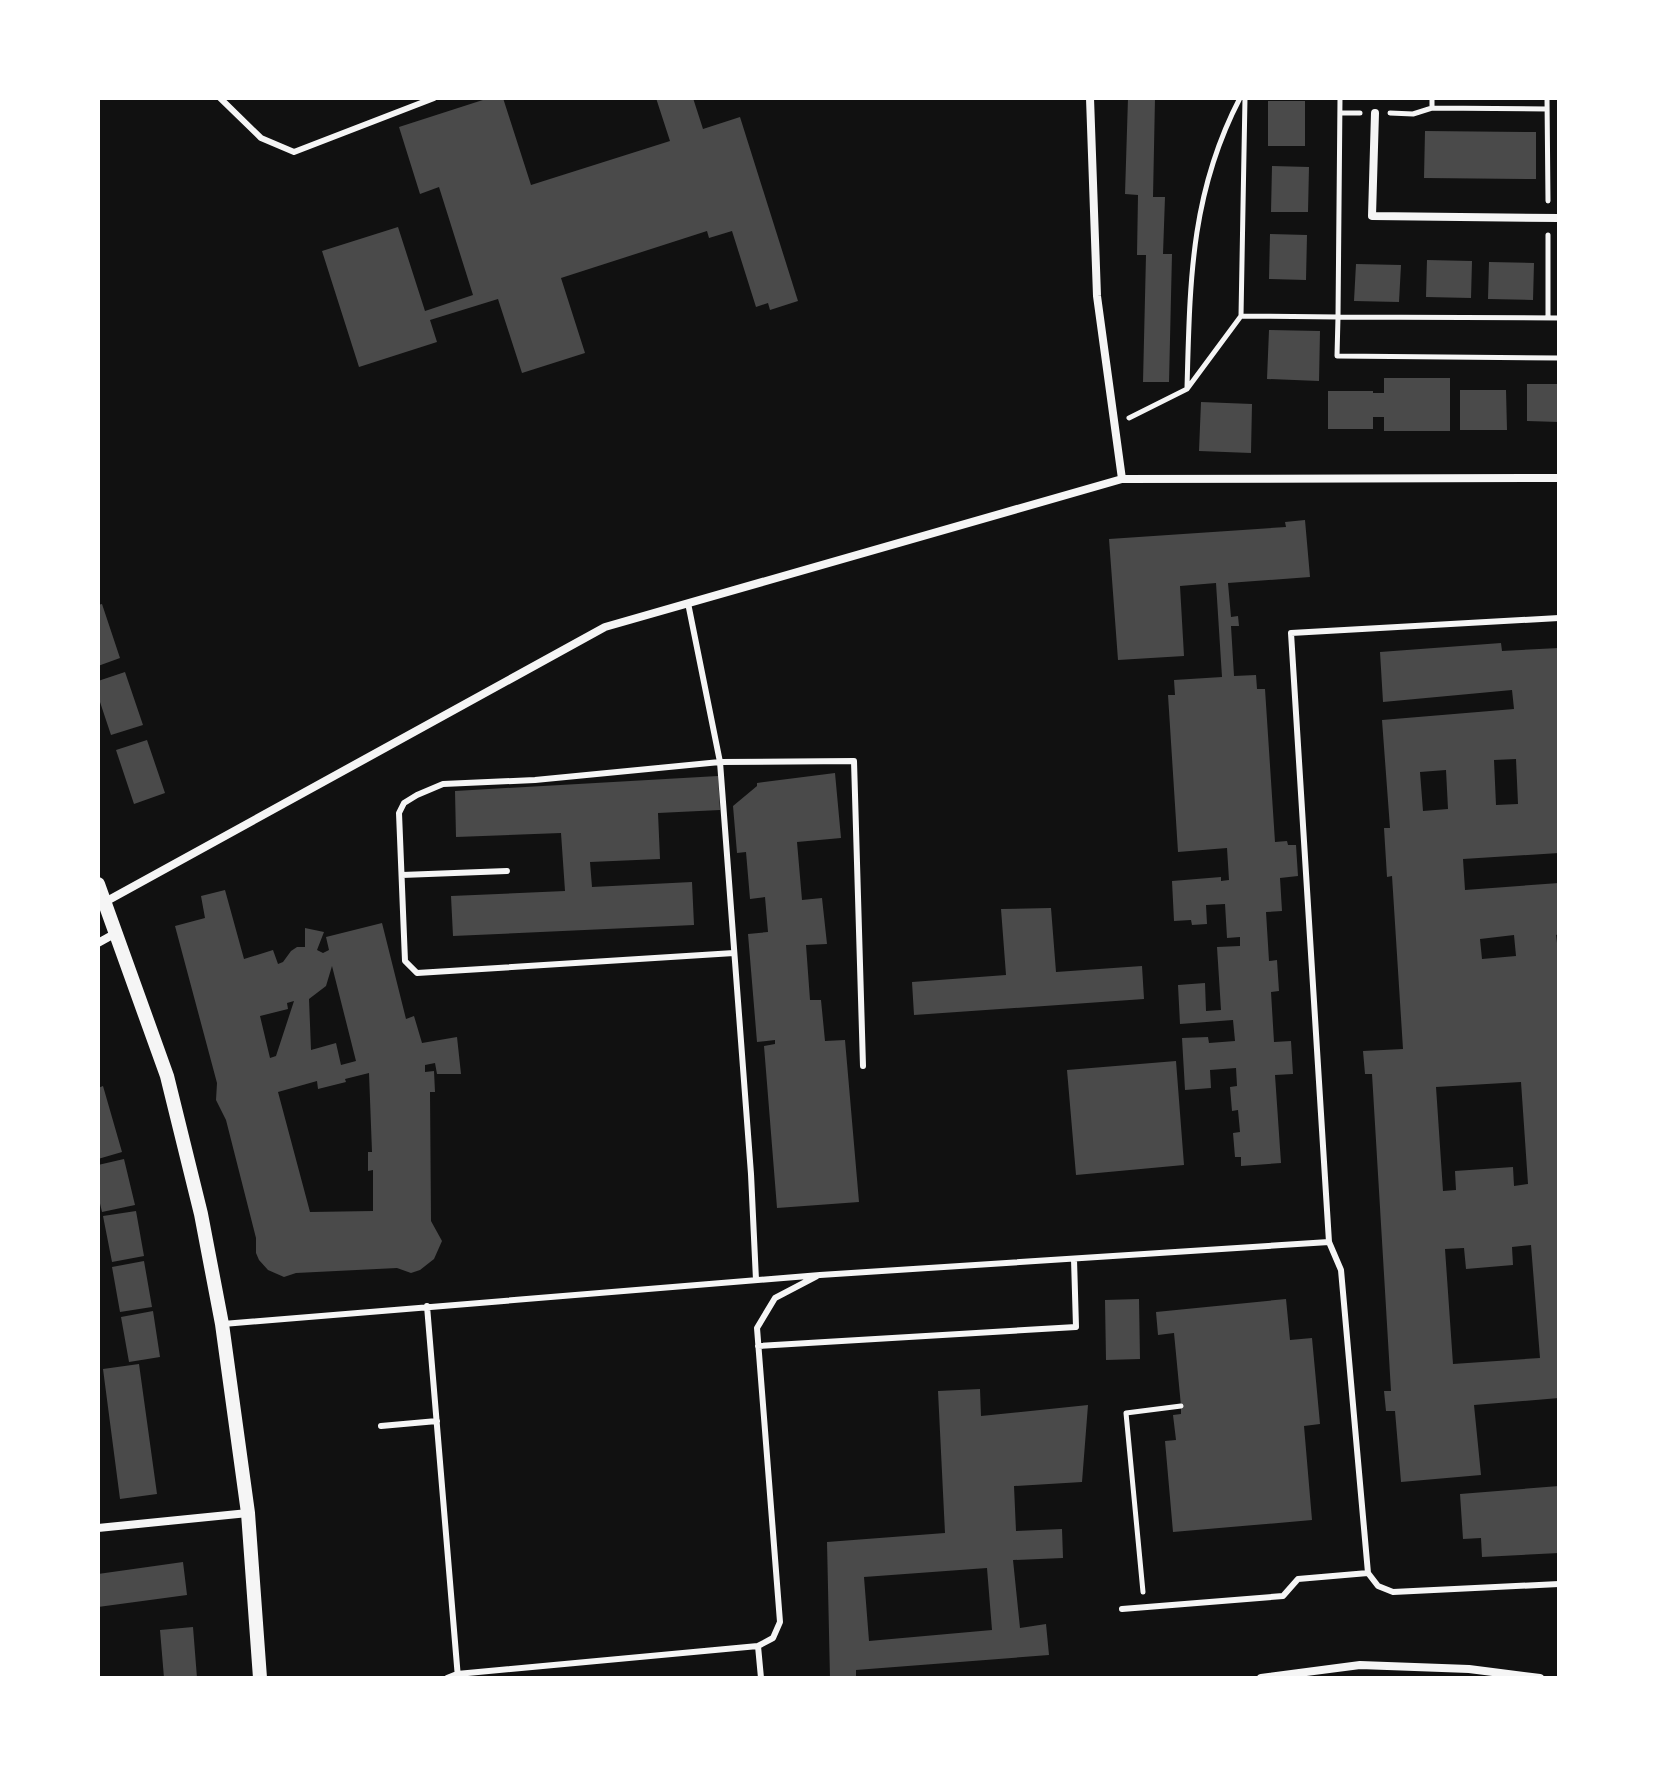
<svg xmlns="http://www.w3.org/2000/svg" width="1657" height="1776" font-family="'Libre Baskerville',serif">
	<rect width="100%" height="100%" fill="#111"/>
	<!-- building -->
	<path fill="#4a4a4a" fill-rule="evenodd" d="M489 98H503L531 185 670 141 656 98H693L703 129 740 117 798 301 770 310 768 303 756 307 732 231 709 238 707 231 561 278 585 353 522 373 498 299 430 320 437 342 359 367 322 251 398 227 425 311 473 295 439 187 420 194 399 127Z
		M1128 98H1155L1153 197H1165L1163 254H1172L1169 382H1143L1146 255H1137L1138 195 1125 194Z
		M1268 101H1305V146H1268Z
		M1425 131 1536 132V179L1424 178Z
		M1272 166 1309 167 1308 212H1271Z
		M1270 234 1307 235 1306 280 1269 279Z
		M1427 260 1472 261 1471 298 1426 297Z
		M1489 262 1534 263 1533 300 1488 299Z
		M1356 264 1401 265 1399 302 1354 301Z
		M1269 330 1320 331 1319 381 1267 379Z
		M1384 378H1450V431H1384V417H1373V429H1328V391H1373V393H1384Z
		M1527 384H1559V422L1527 421Z
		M1460 390H1506L1507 430H1460Z
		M1201 402 1252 404 1251 453 1199 451Z
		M1305 520 1310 577 1228 583 1231 617 1238 616 1239 626H1231L1234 676 1256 675 1257 689H1265L1275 842 1287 841 1288 845H1296L1298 876 1280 878 1282 911 1266 912 1269 961 1277 960 1279 991 1271 992 1274 1042 1291 1041 1293 1074 1275 1075 1281 1163 1241 1166V1157H1235L1233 1133 1240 1132 1238 1110 1232 1111 1230 1087 1237 1086 1236 1068 1210 1070 1211 1088 1185 1090 1182 1038 1208 1037 1209 1043 1235 1041 1233 1020 1180 1024 1178 985 1205 983 1206 1011 1221 1010 1217 947 1240 946V937L1227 938 1225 904 1206 905 1207 924 1192 925 1191 920 1174 921 1172 881 1221 877V881L1229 880 1227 848 1178 852 1168 695H1175L1174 680 1222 677 1216 583 1180 586 1184 656 1118 660 1109 539 1286 527 1285 522Z
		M102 604 120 658 98 666V605Z
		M1501 643 1502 651 1559 648V853L1463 859 1465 890 1559 883V934L1556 935 1559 959V1398L1474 1405 1481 1475 1401 1482 1395 1411H1386L1384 1391H1391L1372 1074H1365L1363 1051 1403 1049 1392 876 1387 877 1384 828H1390L1382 720 1514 709 1512 690 1383 702 1380 652ZM1516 759 1518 804 1496 805 1494 760ZM1446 770 1448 809 1423 811 1420 772ZM1514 935 1516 956 1482 959 1480 939ZM1521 1082 1528 1184 1514 1186 1513 1167 1455 1171 1456 1190 1443 1191 1436 1087ZM1531 1245 1540 1358 1453 1364 1445 1249 1464 1248 1466 1269 1513 1265 1512 1247Z
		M125 672 143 725 111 735 98 696V681Z
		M147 740 165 793 134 804 116 750Z
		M835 773 841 838 797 842 802 900 822 898 827 944 806 945 810 1000H821L825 1041 845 1040 859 1202 777 1208 764 1046 775 1044V1040L757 1042 748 934 768 932 765 897 750 899 746 852 737 853 733 806 757 786V783Z
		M718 776 720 810 658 813 660 859 590 862 592 887 692 882 694 925 453 936 451 896 565 891 561 833 456 837 455 791Z
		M225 890 244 959 273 950 278 964 283 962 291 951 297 947H305V928L324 932 317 950 323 953 329 950 326 937 382 923 406 1019 414 1016 422 1043 457 1037 461 1074H437L435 1063 425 1065V1072L434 1071 435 1092H430L431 1221 442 1241 434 1259 420 1270 411 1273 397 1268 296 1273 284 1277 268 1270 259 1260 256 1253V1238L226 1120 216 1100 217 1083 175 926 205 918 201 896ZM332 966 356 1061 341 1065 336 1043 311 1050 309 999 326 986ZM294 1001 276 1056 270 1058 260 1016 288 1009 287 1003ZM369 1073 372 1152H368V1171L373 1170V1211L310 1212 278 1092 317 1081 318 1089 346 1082 345 1079Z
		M1051 908 1056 972 1142 966 1144 999 914 1015 912 982 1006 975 1001 909Z
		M1176 1061 1184 1165 1076 1175 1067 1070Z
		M103 1086 122 1152 98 1159V1088Z
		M124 1159 135 1205 102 1212 98 1195V1165Z
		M136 1211 144 1256 112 1262 103 1216Z
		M144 1261 152 1307 120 1312 112 1267Z
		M1139 1299 1140 1359 1106 1360 1105 1300Z
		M1286 1299 1290 1340 1312 1338 1320 1424 1304 1426 1312 1520 1173 1532 1165 1441 1176 1440 1173 1415 1181 1414V1406L1174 1333 1158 1335 1156 1312Z
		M153 1311 160 1357 129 1362 121 1317Z
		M139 1364 157 1494 120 1499 103 1369Z
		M980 1389 981 1416 1088 1405 1082 1482 1014 1486 1016 1531 1062 1529 1063 1558 1013 1560 1020 1628 1046 1624 1049 1655 856 1670V1678H830L827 1542 945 1533 938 1391ZM987 1568 992 1630 869 1641 864 1577Z
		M1559 1486V1553L1482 1557 1481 1538 1463 1539 1460 1494Z
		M183 1562 187 1595 98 1607V1574Z
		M193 1627 197 1678H164L160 1630Z"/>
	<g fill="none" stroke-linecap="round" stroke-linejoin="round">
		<!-- path -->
		<path stroke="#f5f5f5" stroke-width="5" d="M1432 98V108L1547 109
			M1547 98 1548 201
			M1340 113H1360
			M1390 113 1413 114 1432 108
			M1241 316 1245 98
			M1548 318V235
			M1559 318 1338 317 1337 356 1559 358
			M1187 388C1190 283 1190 194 1240 98
			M1129 418 1187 389 1241 316 1338 317 1340 98
			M1143 1592 1126 1413 1181 1406"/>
		<!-- service -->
		<path stroke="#f5f5f5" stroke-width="6" d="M220 98 261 138 294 152 434 98
			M688 603 720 762 751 1174 756 1280
			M1559 618 1291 633 1329 1242 1341 1270 1368 1573 1378 1586 1393 1592 1559 1584
			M402 875 507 871
			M734 953 417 973 405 961 399 813 404 803 417 795 443 784 535 780 720 762 854 761 863 1066
			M427 1306 458 1678
			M223 1324 820 1275 1329 1242
			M758 1346 1076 1327 1074 1259
			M381 1426 437 1421
			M1122 1609 1283 1596 1298 1579 1368 1573
			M758 1646 761 1678
			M447 1678 457 1674 758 1646 773 1638 780 1622 757 1328 775 1298 817 1276"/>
		<!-- minor -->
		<path stroke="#f5f5f5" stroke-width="8" d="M1090 98 1097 296 1122 479
			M1375 113 1372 216 1559 218
			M105 902 605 627 1122 479 1559 478
			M98 943 116 933
			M98 1528 248 1513
			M1261 1678 1360 1665 1469 1669 1540 1678"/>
		<!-- tertiary -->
		<path stroke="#f5f5f5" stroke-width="14" d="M98 884 167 1076 201 1214 222 1324 248 1513 260 1678"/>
	</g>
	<!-- border -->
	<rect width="1657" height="1776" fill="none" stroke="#ffffff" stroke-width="200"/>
</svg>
